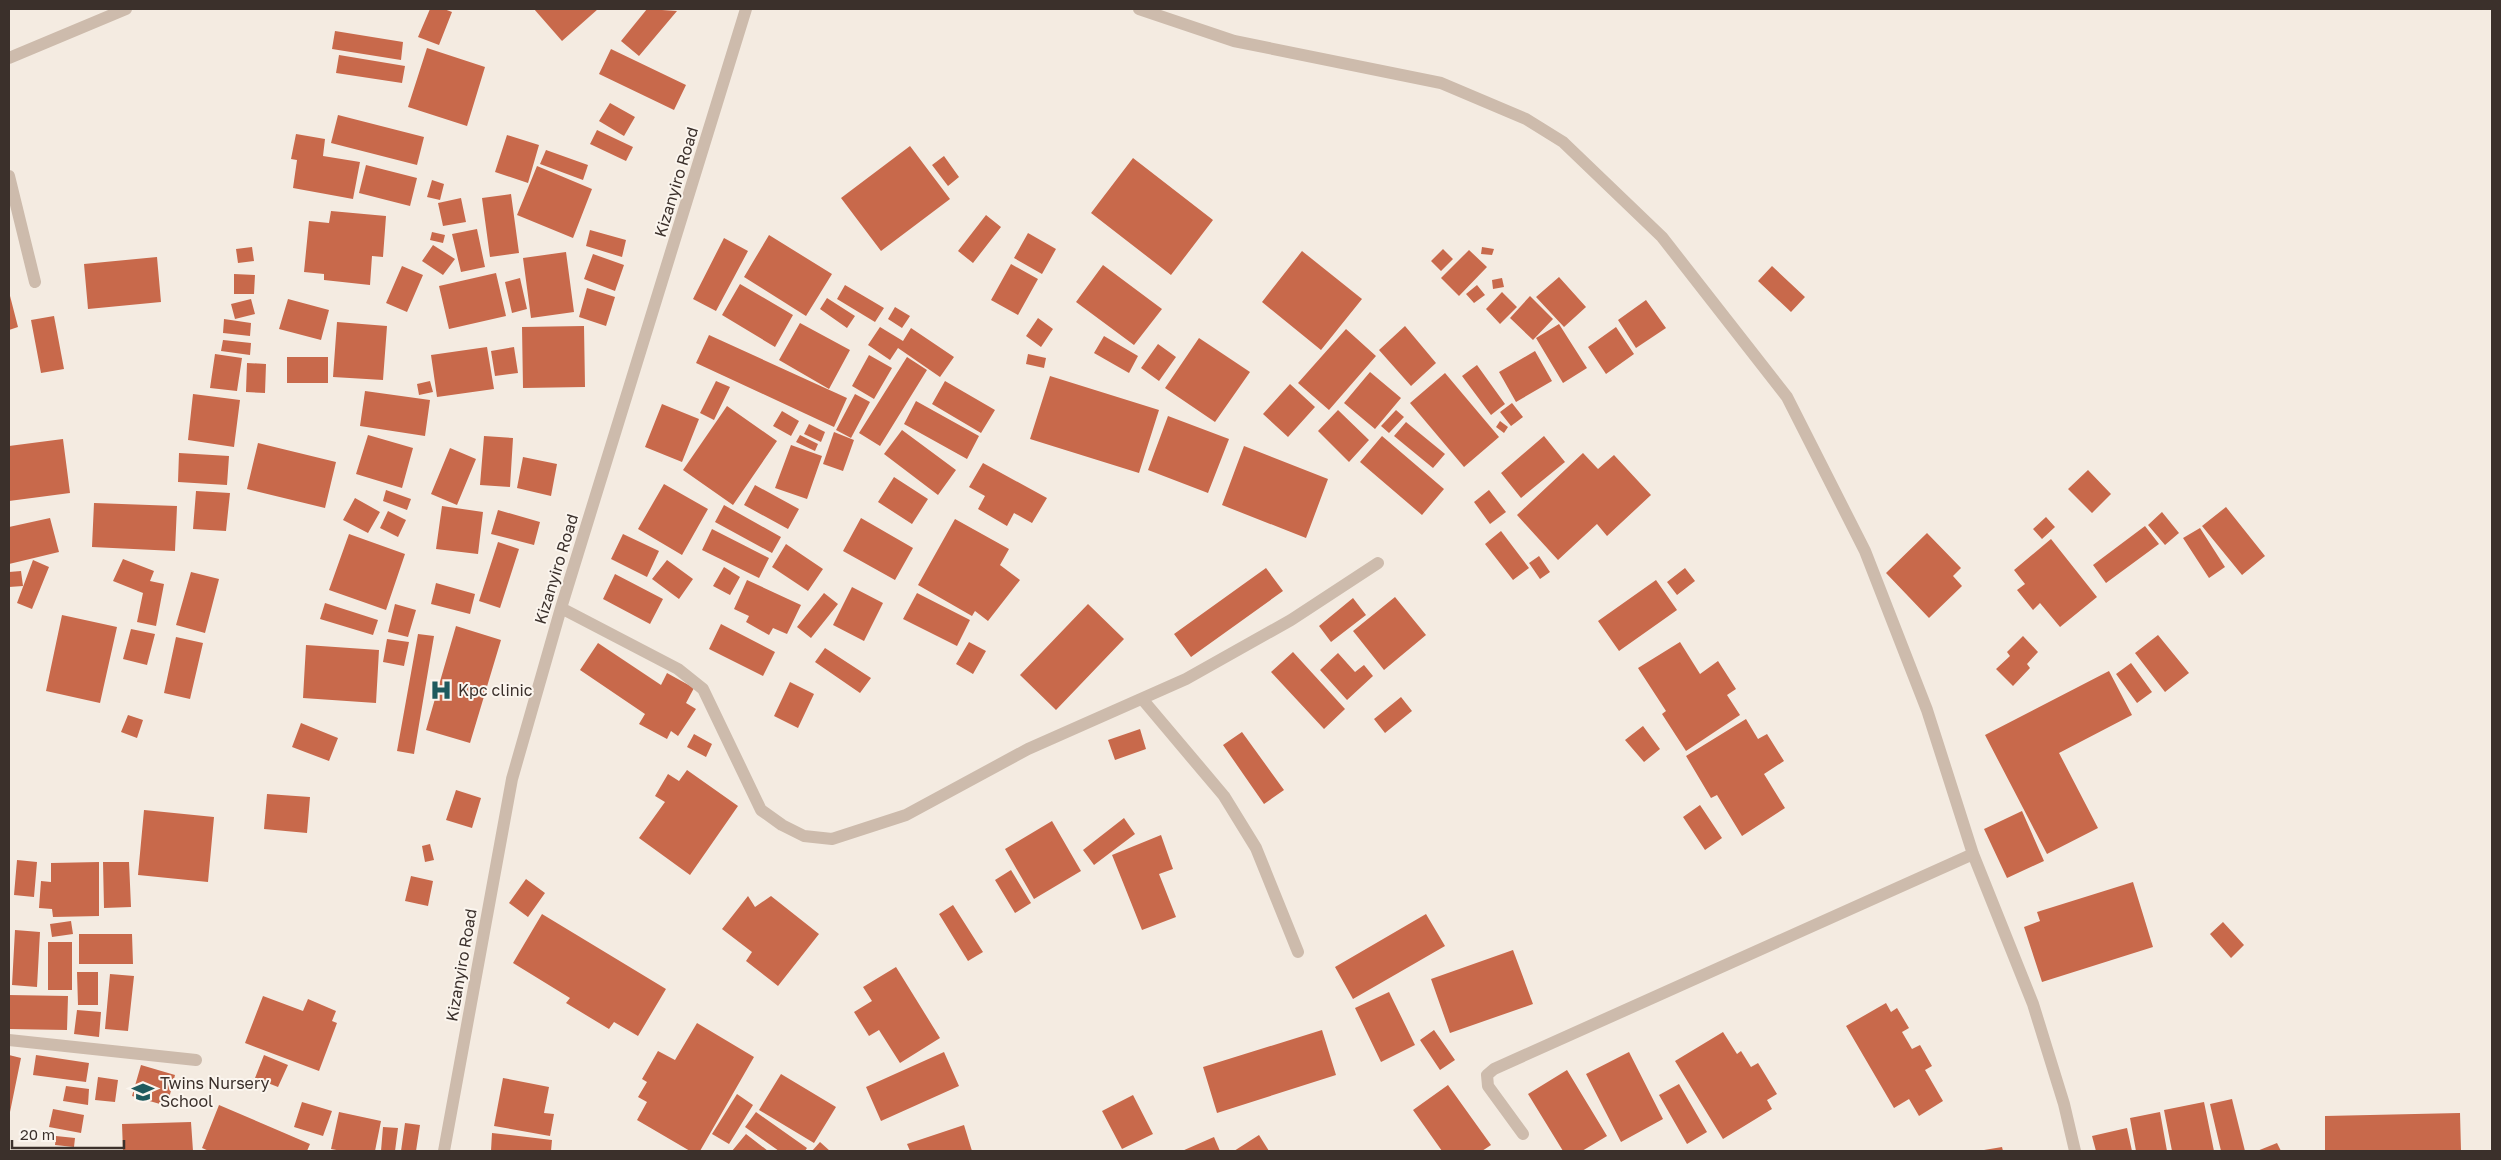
<svg xmlns="http://www.w3.org/2000/svg" width="2501" height="1160" font-family="'Golos Text',sans-serif">
	<rect width="100%" height="100%" fill="#f4ebe1"/>
	<!-- building -->
	<path fill="#c8694b" d="M430 9H444L452 12 439 45 418 37Z
		M534 9H598L562 41Z
		M647 9 677 11 639 56 621 41Z
		M335 31 403 42 401 60 332 49Z
		M427 48 485 67 467 126 408 107Z
		M611 49 686 85 674 110 599 74Z
		M339 55 405 66 402 83 336 73Z
		M610 103 635 117 624 136 599 121Z
		M338 115 424 137 417 165 331 143Z
		M597 130 633 147 626 161 590 144Z
		M296 134 325 139 323 156 360 162 353 199 293 188 297 160 291 159Z
		M507 135 539 145 528 183 495 172Z
		M910 146 950 199 881 251 841 198Z
		M546 150 588 165 583 180 540 164Z
		M944 156 959 177 948 186 932 165Z
		M1133 158 1213 220 1171 275 1091 213Z
		M366 165 417 178 410 206 359 193Z
		M537 166 592 189 573 238 517 215Z
		M432 180 444 184 440 200 427 197Z
		M511 194 519 253 490 257 482 198Z
		M461 198 466 222 443 226 438 203Z
		M331 211 386 216 383 257 372 256 370 285 324 280V274L304 272 309 221 329 223Z
		M986 215 1001 227 973 263 958 251Z
		M477 229 485 267 461 272 452 234Z
		M590 230 626 240 622 257 586 246Z
		M432 232 445 235 443 243 430 240Z
		M1028 233 1056 249 1042 274 1014 258Z
		M769 235 832 274 806 316 744 277Z
		M724 238 748 251 716 311 693 299Z
		M433 245 455 259 443 275 422 261Z
		M252 247 254 261 238 263 236 249Z
		M1482 247 1494 249 1492 255 1481 254Z
		M1443 249 1453 259 1441 271 1431 261Z
		M1469 250 1487 267 1459 296 1441 278Z
		M1302 251 1362 299 1321 350 1262 302Z
		M566 252 574 312 531 318 523 258Z
		M593 254 624 265 615 291 584 279Z
		M157 257 161 302 88 309 84 264Z
		M1011 264 1038 279 1018 315 991 300Z
		M1103 265 1162 309 1134 345 1076 302Z
		M402 266 423 275 407 312 386 303Z
		M1772 266 1805 297 1791 312 1758 281Z
		M496 273 506 316 449 329 439 286Z
		M234 274 255 275 254 294H234Z
		M1559 277 1586 307 1564 327 1536 297Z
		M520 278 527 309 512 313 505 282Z
		M1502 278 1504 287 1493 289 1492 280Z
		M740 284 793 315 775 347 722 315Z
		M845 285 884 308 875 322 837 299Z
		M1477 285 1485 295 1474 303 1466 294Z
		M587 288 615 297 606 326 579 317Z
		M9 292 18 327 9 330Z
		M1502 292 1517 307 1500 324 1486 309Z
		M1530 296 1553 319 1533 340 1510 318Z
		M827 298 855 316 847 328 820 309Z
		M251 299 255 314 235 319 231 304Z
		M288 299 329 310 321 340 279 329Z
		M1646 300 1666 328 1636 348 1618 320Z
		M895 307 910 316 902 328 888 319Z
		M54 316 64 369 41 373 31 320Z
		M1038 318 1053 329 1041 347 1026 336Z
		M224 319 251 323 250 336 223 333Z
		M337 322 387 326 383 380 333 377Z
		M800 323 850 350 829 389 779 360Z
		M1559 324 1587 368 1563 383 1536 338Z
		M584 326 585 387 523 388 522 327Z
		M1405 326 1436 363 1411 386 1379 350Z
		M880 327 903 341 911 328 954 357 940 377 898 348 890 360 868 345Z
		M1616 327 1634 354 1606 374 1588 347Z
		M1346 329 1376 356 1329 410 1298 383Z
		M709 335 847 398 834 427 696 363Z
		M1104 336 1138 356 1129 373 1094 353Z
		M1199 338 1250 372 1215 422 1165 388Z
		M223 340 251 343 250 355 221 351Z
		M1158 344 1176 357 1159 381 1141 368Z
		M487 347 494 389 437 397 431 355Z
		M514 347 518 373 495 376 491 351Z
		M1535 351 1552 381 1516 402 1499 372Z
		M215 354 242 358 237 391 210 388Z
		M1028 354 1046 358 1044 368 1026 364Z
		M869 355 892 368 874 399 852 386Z
		M287 357H328V383H287Z
		M907 357 927 370 880 446 859 433Z
		M247 363 266 364 265 393 246 392Z
		M1477 365 1505 404 1491 415 1462 376Z
		M1370 372 1401 398 1375 429 1344 403Z
		M1445 373 1499 437 1464 467 1410 403Z
		M1050 376 1159 410 1139 473 1030 439Z
		M430 381 433 392 419 395 417 384Z
		M716 381 730 387 714 420 700 413Z
		M945 381 995 410 981 433 932 404Z
		M1290 384 1315 407 1288 437 1263 414Z
		M365 391 430 400 425 436 360 426Z
		M193 394 240 400 234 447 188 440Z
		M855 394 870 402 851 438 836 430Z
		M916 401 979 436 967 459 904 424Z
		M1512 403 1523 417 1511 426 1500 412Z
		M662 404 699 419 682 462 645 447Z
		M727 406 777 441 733 505 683 470Z
		M1338 410 1369 440 1349 462 1318 431Z
		M1396 410 1404 417 1389 433 1381 426Z
		M782 411 799 421 791 436 773 426Z
		M1168 416 1229 439 1208 493 1148 470Z
		M1500 421 1508 427 1504 433 1496 427Z
		M1406 422 1445 454 1433 468 1394 436Z
		M809 424 825 432 821 442 804 434Z
		M902 430 956 470 938 495 884 454Z
		M834 432 854 440 843 471 823 464Z
		M368 435 413 448 402 488 356 474Z
		M800 435 818 444 815 451 796 442Z
		M484 436 513 438 510 487 480 485Z
		M1382 436 1444 489 1422 515 1360 462Z
		M1544 436 1565 462 1521 498 1501 473Z
		M63 439 70 493 9 501V446Z
		M258 443 336 462 325 508 247 489Z
		M791 445 822 456 807 499 775 488Z
		M1244 446 1328 479 1306 538 1222 505Z
		M450 448 476 459 457 505 431 494Z
		M179 453 229 456 227 485 178 482Z
		M1583 453 1598 469 1614 455 1651 495 1607 536 1597 524 1558 560 1517 515Z
		M523 457 557 464 551 496 517 488Z
		M983 463 1047 498 1032 523 1014 513 1007 526 978 509 985 496 969 487Z
		M2088 470 2111 494 2092 513 2068 489Z
		M894 477 928 499 912 524 878 502Z
		M664 484 708 509 682 555 638 529Z
		M755 485 799 509 788 529 744 505Z
		M386 490 411 499 407 510 383 501Z
		M1489 490 1506 512 1490 524 1474 502Z
		M196 491 230 493 226 531 193 529Z
		M355 498 380 512 368 533 343 520Z
		M94 503 177 506 175 551 92 547Z
		M724 505 781 537 772 553 715 522Z
		M442 506 483 512 478 554 436 549Z
		M2226 507 2265 556 2242 575 2202 526Z
		M498 510 540 522 534 545 491 534Z
		M388 511 406 520 398 537 380 528Z
		M2162 512 2179 533 2165 545 2148 525Z
		M2046 517 2055 527 2042 539 2033 529Z
		M50 518 59 552 9 564V527Z
		M861 518 913 548 895 580 843 551Z
		M955 519 1009 549 1000 565 1020 580 988 621 975 611 972 616 918 585Z
		M2145 526 2159 544 2106 583 2093 565Z
		M2200 528 2225 567 2209 578 2183 538Z
		M712 529 769 558 759 578 702 550Z
		M1501 531 1529 568 1513 580 1485 544Z
		M1927 533 1961 568 1953 576 1962 586 1929 618 1886 573Z
		M349 534 405 554 386 610 329 590Z
		M623 534 659 551 647 577 611 559Z
		M2051 539 2097 597 2060 627 2040 603 2033 610 2017 590 2025 584 2014 570Z
		M498 542 519 549 500 608 479 601Z
		M786 544 823 569 808 591 772 567Z
		M1539 556 1550 572 1540 579 1529 563Z
		M123 559 154 571 150 581 164 584 156 626 137 622 143 593 113 581Z
		M33 560 49 567 32 609 17 603Z
		M667 560 693 579 679 599 652 579Z
		M724 567 740 577 730 595 713 586Z
		M1266 568 1283 591 1191 657 1174 634Z
		M1685 568 1695 581 1677 595 1667 582Z
		M21 571 23 586 9 587V572Z
		M191 572 219 579 205 633 176 625Z
		M615 574 663 599 650 624 603 599Z
		M747 580 801 605 787 634 773 628 769 635 746 622 749 616 734 609Z
		M1656 580 1677 610 1619 651 1598 621Z
		M436 583 475 594 470 614 431 604Z
		M852 587 883 603 864 641 833 625Z
		M824 593 838 604 811 638 797 627Z
		M917 593 970 620 957 646 903 619Z
		M1395 597 1426 635 1384 670 1353 631Z
		M1353 598 1366 615 1331 642 1319 626Z
		M325 603 378 620 373 635 320 619Z
		M395 604 416 610 408 637 388 632Z
		M1088 604 1124 639 1056 710 1020 675Z
		M62 615 117 627 100 703 46 691Z
		M721 624 775 652 763 676 709 649Z
		M456 626 501 640 470 743 426 730Z
		M131 629 155 634 147 665 123 659Z
		M418 634 434 636 414 754 397 751Z
		M2158 635 2189 673 2165 692 2135 653Z
		M2023 636 2038 652 2027 664 2030 668 2013 686 1996 669 2010 656 2007 652Z
		M176 637 203 643 190 699 164 693Z
		M387 639 409 642 404 666 383 662Z
		M969 642 986 651 973 674 956 664Z
		M1680 642 1700 674 1718 661 1736 689 1727 695 1740 715 1686 751 1662 714 1666 711 1638 668Z
		M598 643 661 685 667 673 694 688 686 703 696 709 678 736 671 731 667 739 639 724 645 714 580 670Z
		M306 645 379 650 376 703 303 698Z
		M825 648 871 678 860 693 815 662Z
		M1293 652 1345 709 1324 729 1271 672Z
		M1338 653 1355 672 1364 665 1373 676 1347 700 1320 670Z
		M2131 663 2152 692 2137 703 2116 674Z
		M2109 671 2132 715 2059 753 2098 828 2047 854 1985 735Z
		M790 682 814 694 798 728 774 716Z
		M1401 697 1412 711 1385 733 1374 719Z
		M128 715 143 720 137 738 121 732Z
		M1746 719 1758 739 1767 734 1784 761 1764 774 1785 808 1742 836 1717 795 1711 798 1686 756Z
		M301 723 338 738 329 761 292 747Z
		M1643 726 1660 749 1644 762 1625 740Z
		M1140 729 1146 749 1115 760 1108 740Z
		M1242 732 1284 790 1264 804 1223 745Z
		M694 734 712 744 706 757 687 747Z
		M687 770 738 806 690 875 639 838 665 802 655 796 668 774 679 781Z
		M456 790 481 798 472 828 446 820Z
		M267 794 310 797 307 833 264 829Z
		M1700 805 1722 838 1705 850 1683 817Z
		M144 810 214 817 208 882 138 875Z
		M2022 811 2044 861 2007 878 1984 829Z
		M1124 818 1135 834 1094 865 1083 850Z
		M1052 821 1081 871 1034 899 1005 849Z
		M1161 835 1173 869 1159 874 1176 917 1142 930 1112 855Z
		M430 844 434 860 425 862 422 846Z
		M17 860 37 862 34 897 14 895Z
		M99 862V916L53 917 52 909 39 908 41 881 51 882V863Z
		M103 862H129L131 907 104 908Z
		M1011 870 1031 903 1015 913 995 880Z
		M411 876 433 881 428 906 405 901Z
		M526 879 545 893 528 917 509 903Z
		M2133 882 2153 947 2042 982 2024 927 2040 921 2037 912Z
		M748 896 755 907 771 896 819 934 778 986 746 961 752 952 722 929Z
		M953 905 983 952 968 961 939 914Z
		M542 914 666 989 638 1036 614 1022 609 1029 566 1003 570 998 513 963Z
		M1426 914 1445 946 1353 999 1335 967Z
		M71 921 73 934 52 937 50 924Z
		M2223 922 2244 945 2231 958 2210 934Z
		M15 930 40 932 37 987 12 985Z
		M79 934H132L133 964H79Z
		M48 942H72V990H48Z
		M1513 950 1533 1004 1450 1033 1431 979Z
		M896 967 940 1038 900 1063 879 1030 869 1036 854 1012 872 1001 863 987Z
		M77 972H98V1005H78Z
		M110 974 134 976 128 1031 105 1029Z
		M1389 992 1415 1045 1381 1062 1355 1008Z
		M9 995 68 996 67 1030 9 1029Z
		M263 996 303 1011 308 999 336 1011 332 1021 337 1023 319 1071 245 1043Z
		M1886 1003 1891 1012 1897 1008 1909 1028 1902 1032 1912 1049 1920 1045 1932 1066 1925 1070 1943 1101 1919 1116 1909 1099 1894 1108 1846 1026Z
		M77 1010 101 1012 99 1037 74 1034Z
		M697 1023 754 1057 700 1151H690L637 1120 647 1102 638 1097 647 1082 642 1079 658 1051 675 1060Z
		M1322 1030 1336 1075 1217 1113 1203 1067Z
		M1434 1030 1455 1060 1440 1070 1420 1040Z
		M1723 1032 1737 1054 1741 1051 1751 1067 1758 1063 1777 1094 1767 1100 1772 1109 1723 1139 1675 1061Z
		M944 1052 959 1086 881 1121 866 1087Z
		M1629 1052 1663 1119 1621 1142 1586 1074Z
		M9 1055 21 1058 10 1112 9 1111Z
		M36 1055 89 1063 86 1082 33 1075Z
		M264 1055 288 1065 278 1087 255 1078Z
		M141 1065 175 1075 167 1106 132 1096Z
		M1567 1070 1607 1136 1582 1151H1563L1528 1094Z
		M781 1074 836 1107 814 1143 759 1110Z
		M98 1077 118 1080 115 1102 95 1100Z
		M503 1078 549 1087 544 1113 554 1114 550 1136 494 1126Z
		M1679 1084 1707 1132 1687 1144 1659 1095Z
		M1448 1085 1491 1145 1482 1151H1442L1413 1110Z
		M66 1086 89 1089 88 1105 63 1101Z
		M737 1094 753 1105 729 1144 712 1134Z
		M1133 1095 1153 1134 1122 1149 1102 1111Z
		M2232 1099 2245 1151H2221L2210 1104Z
		M302 1102 332 1111 323 1136 294 1127Z
		M2204 1102 2214 1151H2172L2164 1110Z
		M219 1105 310 1144 307 1151H209L202 1148Z
		M53 1109 84 1115 81 1133 49 1127Z
		M339 1112 381 1121 375 1151H342L331 1149Z
		M756 1112 807 1148 805 1151H779L745 1127Z
		M2160 1112 2167 1151H2136L2130 1118Z
		M2460 1113 2461 1151H2325V1116Z
		M191 1122 193 1151H123L122 1124Z
		M405 1123 420 1125 416 1151H401Z
		M964 1125 972 1151H910L907 1144Z
		M383 1127 398 1128 395 1151H381Z
		M2127 1128 2132 1151H2096L2092 1136Z
		M492 1133 552 1140 551 1151H491Z
		M746 1134 768 1151H732Z
		M1259 1135 1269 1151H1234Z
		M56 1136 75 1138 74 1147 55 1145Z
		M1214 1137 1220 1151H1182Z
		M820 1142 830 1151H812Z
		M2277 1143 2281 1151H2257Z
		M2002 1147 2003 1151H1984V1150Z"/>
	<g fill="none" stroke-linecap="round" stroke-linejoin="round">
		<!-- service -->
		<path stroke="#cdbbac" stroke-width="12" d="M9 176 35 282"/>
		<!-- minor -->
		<path stroke="#cdbbac" stroke-width="12" d="M1139 9 1234 41 1441 83 1526 119 1563 142 1662 237 1787 397 1865 551 1927 710 1973 854 2033 1004 2064 1104 2075 1151
			M9 58 126 9
			M561 608 678 669 703 689 761 810 782 825 804 836 832 839 906 815 1028 749 1186 679 1291 620 1378 563
			M1143 700 1224 796 1256 848 1298 952
			M9 1040 196 1060
			M1523 1134 1488 1086 1487 1075 1494 1069 1973 854
			M444 1151 512 779 561 608 746 9"/>
	</g>
	<!-- icons -->
	<defs>
		<g id="hospital-bare" transform="scale(1.725)"><path d="M-5-5h3v3.5h4V-5h3V5h-3V1.5h-4V5h-3Z" fill="#1f5a5e" stroke="#fbf5ee" stroke-width="2.5" paint-order="stroke"/></g>
		<g id="school-bare" transform="scale(1.725)"><path d="M0-5L7-2L0 1L-7-2ZM-4 1L0 2.5L4 1V4Q0 6-4 4Z" fill="#1f5a5e" stroke="#fbf5ee" stroke-width="2.5" paint-order="stroke"/></g>
	</defs>
	<g fill-rule="evenodd">
		<use href="#hospital-bare" x="441" y="690"/>
		<use href="#school-bare" x="143" y="1092"/>
	</g>
	<g text-anchor="middle" stroke-width="4" stroke-linejoin="round" paint-order="stroke">
		<!-- street labels -->
		<g font-size="16" fill="#3b302b" stroke="#fbf5ee">
			<text transform="translate(676 182) rotate(-73)" y="6">Kizanyiro Road</text>
			<text transform="translate(556 569) rotate(-73)" y="6">Kizanyiro Road</text>
			<text transform="translate(461 965) rotate(-80)" y="6">Kizanyiro Road</text>
		</g>
		<!-- poi labels -->
		<g font-size="16" fill="#3b302b" stroke="#fbf5ee" text-anchor="start">
			<text x="458" y="696">Kpc clinic</text>
			<text x="160" y="1089">Twins Nursery<tspan x="160" dy="18">School</tspan></text>
		</g>
	</g>
	<!-- border -->
	<rect width="2501" height="1160" fill="none" stroke="#3b302b" stroke-width="20"/>
	<!-- scale -->
	<path d="M12 1140v8h112v-8" fill="none" stroke="#3b302b" stroke-width="2.5"/>
	<text x="20" y="1140" font-size="15" fill="#3b302b" stroke="#fbf5ee" stroke-width="4" paint-order="stroke">20 m</text>
</svg>
